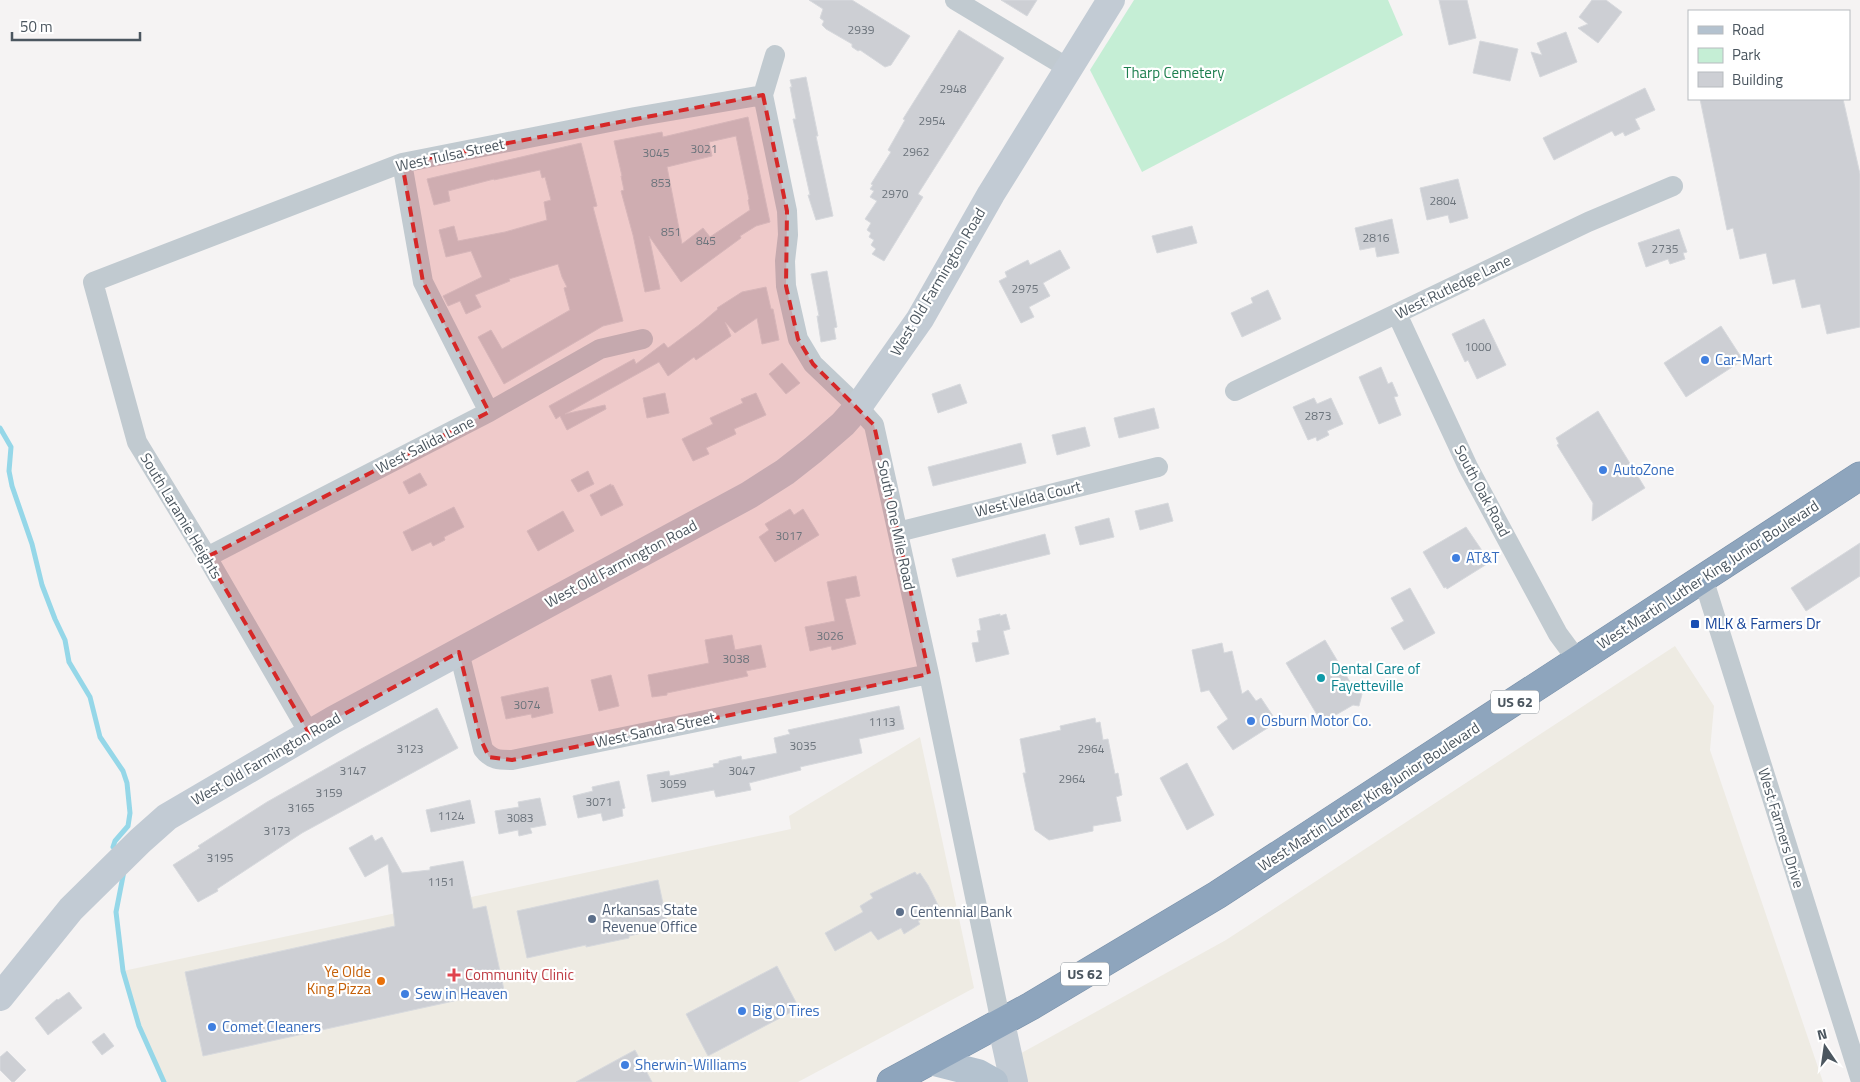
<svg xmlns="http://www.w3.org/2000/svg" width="1860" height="1082" font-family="'Titillium Web',sans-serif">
	<rect width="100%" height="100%" fill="#f5f3f3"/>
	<!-- commercial -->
	<path fill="#eeebe3" d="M1675 646 1714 706 1710 750 1823 1082H969L1226 940Z
		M920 737 974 988 798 1082H164L139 1026 123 971 791 829 789 816Z"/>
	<!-- green -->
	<path fill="#c5eed5" d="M1134 0H1388L1403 35 1142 172 1090 70Z"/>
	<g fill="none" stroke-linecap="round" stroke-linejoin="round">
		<!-- stream -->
		<path stroke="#95d7e8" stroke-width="5" d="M0 428 11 447 9 471 12 486 32 544 42 585 55 619 65 640 69 662 90 697 100 737 123 771 127 783 130 813 128 826 115 841 113 847
			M124 871 116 912 123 971 139 1026 164 1082"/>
	</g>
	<!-- building -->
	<path fill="#cdcfd4" stroke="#d7d9dd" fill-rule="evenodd" d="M809 0H852L910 36 891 65 885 67 860 50 858 51 852 47V44L826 29 822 25 824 21 820 18 823 9Z
		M1001 0H1037L1027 16Z
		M1439 0H1467L1476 38 1449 45Z
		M1592 0H1606L1622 12 1598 43 1578 28 1588 24 1579 17Z
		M959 30 1004 58 918 194 923 197 884 261 872 254 876 249 871 245 874 240 869 237 871 233 867 230 871 223 865 219 877 201 870 197 874 191 870 189 873 185 871 184 891 152 888 150 905 120 903 119Z
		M1566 32 1577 62 1540 77 1531 52 1542 55 1537 43Z
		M1480 41 1518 49 1510 81 1473 73Z
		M806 77 818 136H816L817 141 833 216 816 220 808 195H810L793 119H796L790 87H792L790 80Z
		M1645 88 1655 110 1635 119 1640 129 1625 136 1623 132 1615 136 1612 131 1554 160 1543 138Z
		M1700 99H1843L1860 174V327L1827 334 1820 304 1802 308 1795 279 1773 284 1766 253 1740 259 1733 228 1727 230Z
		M748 117 770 222 756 226 740 236 741 238 681 282 649 236 660 289 645 292 633 235 621 191 624 190 621 176H622L614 141 662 132 663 137ZM736 136 749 199 748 200 750 210 710 237 703 228 682 244 667 167 712 156 709 142Z
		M581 143 597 206 593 207 623 321 603 326 504 384 478 337 491 330 502 349 570 310 564 288 567 287 562 277 558 264 509 279 510 281 475 295 481 307 466 314 460 301 448 306 443 296 482 277 471 251 446 257 439 230 454 226 458 241 505 232 547 220 544 202 551 200 545 177 542 178 540 170 494 180V179L448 191 450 201 434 205 427 179Z
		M1458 179 1468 218 1450 223 1448 215 1427 220 1420 188Z
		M1392 219 1399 253 1377 257 1375 247 1360 250 1355 228Z
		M1192 226 1197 243 1157 253 1152 236Z
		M1679 229 1687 252 1683 253 1685 259 1670 264 1668 259 1646 267 1638 243Z
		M1060 250 1070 268 1043 283 1050 296 1029 307 1034 317 1021 323 999 281 1007 277 1005 272 1028 260 1030 265Z
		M827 271 837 327 834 328 836 339 821 342 817 316H819L811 274Z
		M766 287 771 309H773L779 340 762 344 757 318 735 333 725 322 731 336 696 360 694 357 668 376 659 362 565 414 605 405 606 409 567 430 560 416 556 419 549 406 634 359 636 364 664 343 668 348 699 325 718 309 717 308 742 292Z
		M1268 290 1281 319 1242 337 1231 313 1253 303 1251 298Z
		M1484 319 1506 365 1477 379 1468 360 1465 362 1452 334Z
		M1721 326 1743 360 1686 397 1664 363Z
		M782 363 800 383 786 394 769 374Z
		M1381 367 1388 384 1392 382 1398 396 1394 397 1401 415 1379 424 1359 377Z
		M960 384 967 403 938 413 932 394Z
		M665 393 669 413 647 418 643 398Z
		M756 393 766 415 734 429 736 434 706 448 709 454 693 461 682 439 713 424 710 418 743 403 741 399Z
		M1314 398 1317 404 1331 398 1343 424 1327 431 1329 435 1317 441 1316 437 1308 440 1293 407Z
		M1154 408 1159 428 1119 438 1114 418Z
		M1598 411 1645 488 1592 521 1593 503 1557 445 1559 444 1556 438Z
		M1085 427 1090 446 1057 455 1052 435Z
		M1021 443 1026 463 933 486 928 467Z
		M588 471 594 484 578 492 571 480Z
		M420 473 427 485 409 494 403 482Z
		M611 484V486L613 485 623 505 601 516 590 495Z
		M1168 503 1173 521 1140 530 1135 511Z
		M454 507 464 527 444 537 445 540 433 546 431 542 412 551 403 532Z
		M790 509 794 515 803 509 819 535 775 562 759 537 769 530 765 524Z
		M563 511 574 531 538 551 527 531Z
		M1109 518 1114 537 1080 545 1075 527Z
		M1466 527 1483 552 1481 553 1487 564 1447 589 1446 587 1444 588 1423 552Z
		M1045 534 1050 554 957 577 952 559Z
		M1860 543V576L1806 611 1791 588Z
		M856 576 860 596 845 599 856 644 832 650 831 646 810 651 805 627 835 621 827 582Z
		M1410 588 1435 633 1404 650 1391 628 1404 621 1391 598Z
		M1000 614V616L1006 614 1010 629 1003 631 1009 654 976 662 972 643 979 642 977 631 981 630 979 619Z
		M732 635 735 650 761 645 766 667 746 671 748 676 667 693V695L652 697 648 675 709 663 705 640Z
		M1325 640 1356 692 1362 694 1359 706 1353 705 1322 723 1286 663Z
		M1222 643 1224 653 1232 651 1242 694 1248 690 1256 701 1261 698 1277 722 1233 750 1217 727 1228 719 1209 690 1201 692 1192 650Z
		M611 675 619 706 599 711 591 680Z
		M548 687 553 713 532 718 531 714 506 719 501 697Z
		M899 706 904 729 859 739 862 753 800 767 801 770 749 783 751 790 716 797 714 790 652 802 647 775 669 771 670 776 714 767 713 764 719 763V761L741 756 742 760 777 753 774 738 790 734 788 730Z
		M437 708 458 748 302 833 217 889 218 891 198 902 173 865 200 848 198 846 267 802 361 749Z
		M1095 718 1096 723 1100 722 1103 740 1108 739 1115 774 1118 773 1122 795 1116 797 1121 821 1093 826V831L1049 840 1035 830 1023 773H1026L1020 739 1061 730 1060 726Z
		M1187 763 1214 815 1187 830 1160 778Z
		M619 781 625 808 622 809 623 816 603 821 601 813 578 818 573 796 593 791 592 787Z
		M540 798 546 825 530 828 532 833 519 836 518 830 499 834 495 811 519 807 518 802Z
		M470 800 475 823 431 832 426 810Z
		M372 835 375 841 382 837 402 873 430 870V867L463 861 473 909 486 906 504 990 203 1056 185 972 395 926 388 864 365 877 349 848Z
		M915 872 917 875 920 873 928 885 939 907 936 910 937 911 918 921 920 924 904 934 901 928 878 940 871 931 835 951 825 933 863 912 860 906 873 898 870 894Z
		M658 880 668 927 629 936V938L586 947V945L527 958 517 911Z
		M777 966 799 1008 708 1056 686 1014Z
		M69 992 82 1008 48 1035 35 1018 57 999 58 1000Z
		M104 1033 114 1046 102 1055 92 1042Z
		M635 1050 652 1082H576Z
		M7 1051 26 1070 14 1082H12L0 1070V1057Z"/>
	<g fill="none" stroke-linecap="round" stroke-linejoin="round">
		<!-- highway casing -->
		<g stroke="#7990a9" stroke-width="29">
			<path id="highway" d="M891 1082 1031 1006 1217 895 1860 476"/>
		</g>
		<!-- street -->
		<path stroke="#c1cad0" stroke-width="20" d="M955 0 1068 68
			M775 55 763 95 787 211 788 235 785 261 786 286 798 339 813 364 858 407 874 425 929 674 1001 1023
			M402 163 423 282 489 412
			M1397 314 1468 467 1558 634 1578 661
			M1235 391 1588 222 1673 186
			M898 532 1158 467
			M207 557 489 412 600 349 643 339
			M1703 578 1860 1078
			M459 652 483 749C491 760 499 760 512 760L929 674
			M309 733 204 552 137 442 93 282 402 163 635 117 763 95"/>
		<!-- secondary -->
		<path stroke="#c2cbd4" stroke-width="28" d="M0 997 71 909 140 841 167 817 333 720 749 495 785 472 813 450 843 424 858 407 920 319 991 194 1111 0
			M1001 1023 1014 1082"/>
		<!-- primary -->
		<path stroke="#b4c2cf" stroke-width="28" d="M930 1061 978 1073 994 1082"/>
		<!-- highway -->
		<use href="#highway" stroke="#8ea5bd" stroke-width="28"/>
	</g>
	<!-- marked area -->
	<path fill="#d62828" fill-opacity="0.2" stroke="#d62828" stroke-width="4" stroke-dasharray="10 6" stroke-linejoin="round" d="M763 95 787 211 786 286 798 339 813 364 874 425 929 674 512 760 489 757 480 738 459 652 309 733 207 557 489 412 423 282 402 163Z"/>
	<!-- markers -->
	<g fill="#3f7fe0" stroke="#fff" stroke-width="2">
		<circle cx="1705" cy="360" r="5"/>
		<circle cx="1603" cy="470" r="5"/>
		<circle cx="1456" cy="558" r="5"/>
		<circle cx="1251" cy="721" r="5"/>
		<circle cx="405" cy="994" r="5"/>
		<circle cx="742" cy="1011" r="5"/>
		<circle cx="212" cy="1027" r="5"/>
		<circle cx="625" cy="1065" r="5"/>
	</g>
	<rect fill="#1a4fb4" stroke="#fff" stroke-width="2" x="1690" y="619" width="10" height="10" rx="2.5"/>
	<circle fill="#0f9aa8" stroke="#fff" stroke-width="2" cx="1321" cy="678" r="5"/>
	<g fill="#5c6f8a" stroke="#fff" stroke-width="2">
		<circle cx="900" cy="912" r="5"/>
		<circle cx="592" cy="919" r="5"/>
	</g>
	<path fill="#e0444e" stroke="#fff" stroke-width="2" d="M451.5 967.5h5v5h5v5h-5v5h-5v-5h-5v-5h5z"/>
	<circle fill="#e8710a" stroke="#fff" stroke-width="2" cx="381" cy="981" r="5"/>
	<g text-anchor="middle" stroke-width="4.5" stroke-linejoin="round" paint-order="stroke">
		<!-- number labels -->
		<g font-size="12" fill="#6c747c">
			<text x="861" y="34">2939</text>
			<text x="953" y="93">2948</text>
			<text x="932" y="125">2954</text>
			<text x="704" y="153">3021</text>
			<text x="916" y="156">2962</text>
			<text x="656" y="157">3045</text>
			<text x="661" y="187">853</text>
			<text x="895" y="198">2970</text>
			<text x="1443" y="205">2804</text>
			<text x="671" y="236">851</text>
			<text x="1376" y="242">2816</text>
			<text x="706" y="245">845</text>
			<text x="1665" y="253">2735</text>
			<text x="1025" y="293">2975</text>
			<text x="1478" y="351">1000</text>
			<text x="1318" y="420">2873</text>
			<text x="789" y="540">3017</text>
			<text x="830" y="640">3026</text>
			<text x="736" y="663">3038</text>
			<text x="527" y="709">3074</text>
			<text x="882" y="726">1113</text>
			<text x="803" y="750">3035</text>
			<text x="410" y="753">3123</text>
			<text x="1091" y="753">2964</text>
			<text x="353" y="775">3147</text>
			<text x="742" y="775">3047</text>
			<text x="1072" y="783">2964</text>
			<text x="673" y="788">3059</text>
			<text x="329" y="797">3159</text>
			<text x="599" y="806">3071</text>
			<text x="301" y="812">3165</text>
			<text x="451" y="820">1124</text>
			<text x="520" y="822">3083</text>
			<text x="277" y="835">3173</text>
			<text x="220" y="862">3195</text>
			<text x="441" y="886">1151</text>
		</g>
		<!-- shield labels -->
		<g fill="#fff" stroke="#81898f" stroke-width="1">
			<rect x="1491" y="690.5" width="48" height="23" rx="4"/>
			<rect x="1061" y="962.5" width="48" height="23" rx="4"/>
		</g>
		<g font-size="14" font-weight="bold" fill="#4b565f">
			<text x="1515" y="707">US 62</text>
			<text x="1085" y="979">US 62</text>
		</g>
		<!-- park labels -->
		<g font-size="15" fill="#1d7f4e" stroke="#fff">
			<text x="1174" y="78">Tharp Cemetery</text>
		</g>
		<!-- street labels -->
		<g font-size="15" fill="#4b565f" stroke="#fff">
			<text transform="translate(450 155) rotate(-12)" y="5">West Tulsa Street</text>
			<text transform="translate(938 282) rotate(-59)" y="5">West Old Farmington Road</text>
			<text transform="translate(1453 287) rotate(-26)" y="5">West Rutledge Lane</text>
			<text transform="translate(425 445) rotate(-27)" y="5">West Salida Lane</text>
			<text transform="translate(1482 491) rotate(62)" y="5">South Oak Road</text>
			<text transform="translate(1028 499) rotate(-14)" y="5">West Velda Court</text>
			<text transform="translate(181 516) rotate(59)" y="5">South Laramie Heights</text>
			<text transform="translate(896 525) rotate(78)" y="5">South One Mile Road</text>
			<text transform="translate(621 564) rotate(-28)" y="5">West Old Farmington Road</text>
			<text transform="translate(1708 575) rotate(-33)" y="5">West Martin Luther King Junior Boulevard</text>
			<text transform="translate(655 730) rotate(-12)" y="5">West Sandra Street</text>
			<text transform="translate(266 759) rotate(-30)" y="5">West Old Farmington Road</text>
			<text transform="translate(1369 797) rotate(-33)" y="5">West Martin Luther King Junior Boulevard</text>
			<text transform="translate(1781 828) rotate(73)" y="5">West Farmers Drive</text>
		</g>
		<!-- shop labels -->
		<g font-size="15" fill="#366cbe" stroke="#fff" text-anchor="start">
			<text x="1715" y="365">Car-Mart</text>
			<text x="1613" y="475">AutoZone</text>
			<text x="1466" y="563">AT&amp;T</text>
			<text x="1261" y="726">Osburn Motor Co.</text>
			<text x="415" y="999">Sew in Heaven</text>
			<text x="752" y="1016">Big O Tires</text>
			<text x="222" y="1032">Comet Cleaners</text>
			<text x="635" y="1070">Sherwin-Williams</text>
		</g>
		<!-- transit labels -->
		<g font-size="15" fill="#164399" stroke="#fff" text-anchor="start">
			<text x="1705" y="629">MLK &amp; Farmers Dr</text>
		</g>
		<!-- culture labels -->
		<g font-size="15" fill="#0d838f" stroke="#fff" text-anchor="start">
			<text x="1331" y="674">Dental Care of<tspan x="1331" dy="17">Fayetteville</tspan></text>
		</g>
		<!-- service labels -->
		<g font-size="15" fill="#4e5e75" stroke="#fff" text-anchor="start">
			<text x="602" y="915">Arkansas State<tspan x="602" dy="17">Revenue Office</tspan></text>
			<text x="910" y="917">Centennial Bank</text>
		</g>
		<!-- food labels -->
		<g font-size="15" fill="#c56008" stroke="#fff" text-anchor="end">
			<text x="371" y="977">Ye Olde<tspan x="371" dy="17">King Pizza</tspan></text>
		</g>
		<!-- health labels -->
		<g font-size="15" fill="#be3a42" stroke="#fff" text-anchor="start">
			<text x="465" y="980">Community Clinic</text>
		</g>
	</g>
	<!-- legend -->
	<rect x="1688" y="10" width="162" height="90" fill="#ffffff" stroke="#b7bbbf"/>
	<rect x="1698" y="26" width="25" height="8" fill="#b4c2cf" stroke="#b7bbbf"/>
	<text x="1732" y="35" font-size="15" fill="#4b565f">Road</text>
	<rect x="1698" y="48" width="25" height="15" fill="#c5eed5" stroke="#b7bbbf"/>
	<text x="1732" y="60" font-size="15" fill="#4b565f">Park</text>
	<rect x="1698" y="72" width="25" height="15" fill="#cdcfd4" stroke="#b7bbbf"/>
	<text x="1732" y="85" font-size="15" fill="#4b565f">Building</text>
	<!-- north arrow -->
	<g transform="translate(1825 1047) rotate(347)" stroke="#ffffff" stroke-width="4" paint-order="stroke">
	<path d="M0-4L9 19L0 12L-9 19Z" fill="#4b565f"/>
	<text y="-8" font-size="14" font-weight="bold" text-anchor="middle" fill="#4b565f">N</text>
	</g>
	<!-- scale -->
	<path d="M12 32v8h128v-8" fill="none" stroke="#4b565f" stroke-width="2.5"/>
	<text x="20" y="32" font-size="15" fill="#4b565f" stroke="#ffffff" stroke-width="4" paint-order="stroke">50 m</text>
</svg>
